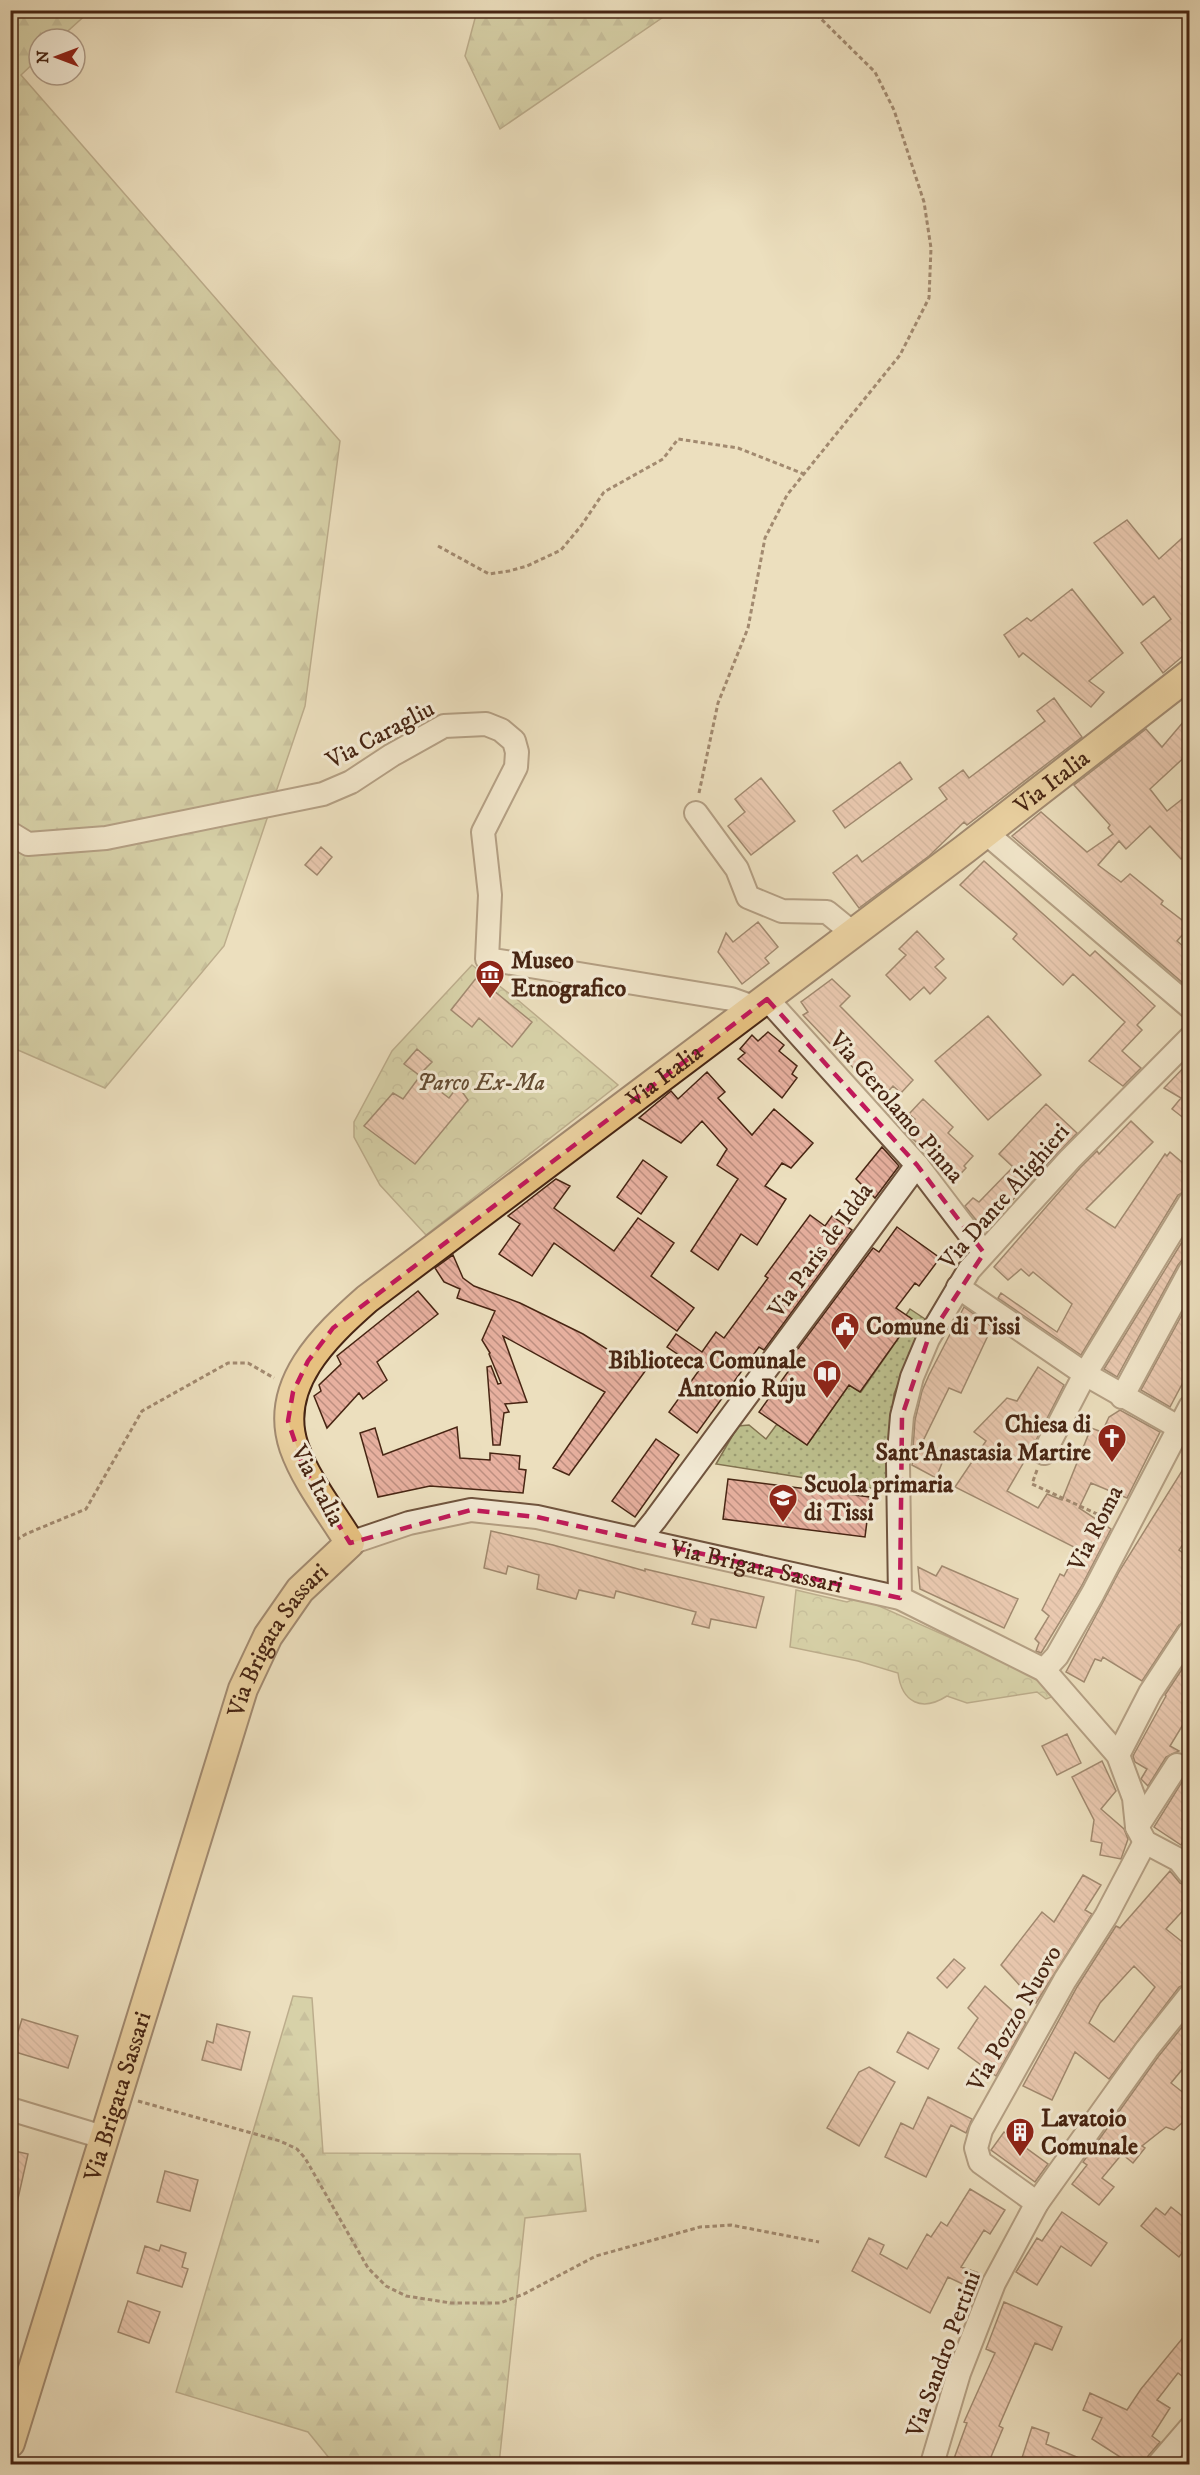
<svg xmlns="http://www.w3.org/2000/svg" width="1200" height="2475" font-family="'IM FELL DW Pica',serif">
	<defs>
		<pattern id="forest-firs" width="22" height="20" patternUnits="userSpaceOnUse" patternTransform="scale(1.5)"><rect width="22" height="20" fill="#bdc08e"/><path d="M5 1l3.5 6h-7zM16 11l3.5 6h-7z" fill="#9b9c73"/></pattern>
		<pattern id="park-crowns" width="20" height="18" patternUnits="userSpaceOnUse" patternTransform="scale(1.5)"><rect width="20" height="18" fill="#bdc08e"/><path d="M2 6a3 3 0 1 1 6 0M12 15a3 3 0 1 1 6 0" fill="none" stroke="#9b9c73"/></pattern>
		<pattern id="garden-dots" width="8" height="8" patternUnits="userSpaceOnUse" patternTransform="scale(1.5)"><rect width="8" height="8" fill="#bdc08e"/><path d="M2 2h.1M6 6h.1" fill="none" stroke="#9b9c73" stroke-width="1.8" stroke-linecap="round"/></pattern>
		<pattern id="building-back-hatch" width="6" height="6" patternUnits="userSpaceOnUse" patternTransform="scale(1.5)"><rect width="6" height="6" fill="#e7b09f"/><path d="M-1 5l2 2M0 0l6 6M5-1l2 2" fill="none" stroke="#bd8f80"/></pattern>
	</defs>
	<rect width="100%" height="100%" fill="#ecdfbe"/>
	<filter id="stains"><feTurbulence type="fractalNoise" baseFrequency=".00333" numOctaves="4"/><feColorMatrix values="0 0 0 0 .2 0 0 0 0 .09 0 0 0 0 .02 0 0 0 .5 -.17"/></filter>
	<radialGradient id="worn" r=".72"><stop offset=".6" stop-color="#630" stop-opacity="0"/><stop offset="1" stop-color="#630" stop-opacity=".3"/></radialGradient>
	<!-- forest -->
	<path fill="url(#forest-firs)" stroke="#827250" stroke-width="1.5" d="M11 11H90L59 39H39V58L21 75 340 441 305 706 224 946 105 1088 11 1047Z
		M477 11V10L672 11 500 129 465 56Z
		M293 1996 312 1998 323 2153 580 2154 586 2211 525 2218 499 2464H334L308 2432 176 2392Z"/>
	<!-- park -->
	<path fill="url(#park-crowns)" stroke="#827250" stroke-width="1.5" d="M472 965 519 1001 618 1085 426 1235 380 1185 354 1137V1122L392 1051Z
		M796 1590 847 1602 859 1597 1036 1676 1057 1695 1046 1699 1037 1692 967 1703 947 1696C922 1712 902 1703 898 1673L858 1661 790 1647Z"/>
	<!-- garden -->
	<path fill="url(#garden-dots)" stroke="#827250" stroke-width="1.5" d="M910 1309 925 1319 894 1394 890 1430V1491L716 1464 738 1426 749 1425 766 1439 777 1424 807 1445 849 1385 861 1392 911 1320 906 1315Z"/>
	<!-- building -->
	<path fill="url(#building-back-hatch)" stroke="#472513" stroke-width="1.5" fill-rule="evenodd" d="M1127 520 1159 559 1190 531V650L1163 673 1141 643 1171 619 1154 596 1143 605 1094 543Z
		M1072 589 1123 653 1089 681 1104 692 1091 707 1023 653 1019 657 1004 635 1027 618 1031 621Z
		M1054 698 1082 737 967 825 964 822 929 856 859 908 833 873 857 855 862 862 947 799 939 788 963 770 969 778 1045 721 1037 711Z
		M1190 714V752L1150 789 1167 811 1190 793V851L1181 859 1150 826 1126 849 1119 841 1098 865 1121 882 1130 874 1163 901 1161 904 1190 926 1177 941 1190 952V989L1012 836 1041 812 1087 852 1113 834 1108 828 1110 825 1074 785 1146 729 1162 747Z
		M900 762 912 779 845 828 833 811Z
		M761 778 795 821 751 855 728 826 745 812 735 799Z
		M321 847 332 857 317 875 305 865Z
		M984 861 1090 956 1095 951 1155 1006 1137 1025 1142 1030 1122 1051 1141 1068 1123 1086 1089 1061 1125 1022 1073 974 1063 985 1013 939 1017 934 960 885Z
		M758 922 778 947 765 958 769 963 742 984 718 952 726 933 733 942Z
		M917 931 944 959 935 967 946 978 930 994 924 987 910 1000 886 975 906 955 899 949Z
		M477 977 532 1022 512 1047 479 1018 472 1027 451 1010Z
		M832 979 850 996 840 1006 913 1080 901 1093 893 1086 882 1098 803 1015 808 1012 801 1002Z
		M988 1016 1041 1075 988 1120 935 1061Z
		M768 1032 784 1045 779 1051 797 1066 792 1074 797 1078 782 1098 738 1059 745 1053 740 1049 752 1035 758 1041Z
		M417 1049 432 1062 419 1075 404 1064Z
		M1190 1061V1123L1172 1109 1181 1098 1164 1088Z
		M707 1072 725 1092 718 1098 752 1135 774 1109 813 1143 791 1168 782 1163 765 1186 786 1199 757 1245 741 1234 718 1270 691 1251 738 1179 717 1165 727 1149 702 1121 681 1143 639 1118 671 1091 678 1099Z
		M420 1076 449 1098 458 1086 468 1100 415 1164 364 1126 393 1093 403 1099Z
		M923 1099 953 1127 948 1133 973 1156 964 1166 966 1168 952 1183 937 1169 925 1154 927 1152 904 1131 915 1119 909 1114Z
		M1046 1104 1077 1133 984 1230 965 1206 973 1198 979 1202 1013 1167 999 1154Z
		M1131 1121 1153 1142 1086 1209 1115 1228 1165 1154 1167 1156 1170 1152 1190 1169V1189L1178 1195 1081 1355 998 1298 1001 1293 1057 1332 1072 1304 1033 1272 1029 1276 1021 1269 1008 1280 994 1267 1080 1168 1097 1151 1099 1154Z
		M882 1147 899 1166 875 1198 856 1179Z
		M643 1160 667 1177 641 1214 617 1197Z
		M556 1179 570 1186 554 1208 614 1251 638 1218 674 1243 651 1276 694 1308 677 1331 554 1243 532 1276 499 1254 520 1224 508 1216Z
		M810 1215 825 1226 832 1216 852 1230 764 1350 759 1347 697 1433 669 1412 700 1369 667 1347 676 1334 702 1352 716 1332 724 1338 768 1278 765 1276Z
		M897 1227 940 1258 919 1286 915 1283 896 1308 912 1319 860 1392 849 1385 807 1445 759 1412 790 1369 785 1366 873 1248 879 1252Z
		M1190 1229V1258L1183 1259 1178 1265 1117 1377 1104 1369Z
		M453 1255 463 1278 474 1286 520 1303 583 1334 629 1363 632 1356 638 1357 640 1352 654 1359 569 1475 553 1468 605 1392 503 1336 527 1402 505 1404 509 1412 504 1413 500 1445H493L487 1367 491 1366 498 1384 501 1383 489 1354 490 1353 482 1340 495 1311 457 1298 460 1289 444 1282 435 1268Z
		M418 1291 438 1314 377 1362 387 1380 363 1399 359 1393 327 1428 314 1396 321 1391 319 1385 341 1364 337 1356Z
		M1190 1300V1369L1170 1407 1141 1390Z
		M964 1307 992 1327 961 1393 949 1388 923 1441 946 1453 936 1478 912 1465 913 1461 912 1463 915 1420 922 1391 929 1375Z
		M1038 1367 1064 1385 1031 1450 1007 1491 1038 1508 1047 1494 1062 1500 1091 1428 1102 1432 1109 1417 1120 1410 1160 1432 1127 1498 1091 1483 1079 1508 1111 1529 1081 1587 1041 1653 1036 1651 1039 1643 1035 1639 1049 1616 1042 1610 1060 1574 1064 1576 1078 1549 955 1487 986 1441 974 1432 1007 1398 1017 1401Z
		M457 1427 460 1458 490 1460V1453L520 1456 519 1469 526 1470 523 1493 430 1486 378 1497 360 1433 375 1428 383 1455Z
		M656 1439 679 1455 635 1517 612 1501Z
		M1190 1458V1524L1184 1534 1188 1537 1179 1550 1190 1558V1619L1179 1625 1142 1681 1103 1657 1101 1661 1095 1659 1084 1682 1066 1672 1120 1570Z
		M728 1479 870 1497 865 1537 723 1519Z
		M491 1531 553 1545 645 1571V1569L764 1597 756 1628 711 1619 709 1628 692 1624 696 1612 616 1591 614 1598 579 1590 576 1599 537 1589 539 1575 508 1566 506 1574 484 1568Z
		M942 1566 1018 1599 1004 1628 920 1589 918 1567 936 1576Z
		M1190 1657V1713L1170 1746 1179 1751 1166 1757 1148 1786 1141 1779 1147 1769 1135 1762 1133 1756 1166 1696 1165 1695Z
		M1067 1734 1081 1763 1057 1775 1042 1746Z
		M1102 1761 1116 1791 1101 1809 1124 1829 1128 1839 1121 1859 1100 1855 1102 1843 1091 1841 1094 1820 1072 1777Z
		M1190 1769V1831L1181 1845 1154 1827Z
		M1170 1871 1180 1883 1190 1887V1903L1166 1929 1190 1948V1982L1179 1987 1109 2079 1075 2052 1052 2100 1023 2086 1077 1987 1116 1926 1120 1928ZM1134 1966 1155 1987 1114 2042 1089 2023 1100 2003Z
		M1083 1875 1101 1885 1085 1910 1092 1914 1036 2003 1001 1965 1042 1912 1054 1922Z
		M954 1959 965 1968 947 1988 937 1978Z
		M985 1986 1026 2023 996 2076 958 2048 978 2018 968 2008Z
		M1190 2017V2060L1171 2083 1190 2098V2116L1174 2130 1166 2127 1142 2146 1145 2148 1133 2163 1122 2154 1102 2178 1114 2187 1099 2205 1072 2184 1087 2165 1083 2162 1158 2057Z
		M22 2019 78 2036 68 2068 12 2051Z
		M217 2024 250 2032 241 2070 202 2060 207 2041 213 2043Z
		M908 2032 939 2049 928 2069 897 2052Z
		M869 2067 895 2082 859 2146 827 2128 859 2072Z
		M928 2097 972 2119 966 2133 951 2125 926 2177 885 2157 901 2123 913 2129Z
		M1004 2132 1048 2164 1035 2182 991 2150Z
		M10 2150 28 2154 17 2203H10Z
		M165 2171 198 2180 190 2211 157 2202Z
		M970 2189 1005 2210 990 2234 984 2230 961 2267 979 2273 973 2289 948 2277 930 2313 852 2271 869 2238 884 2245 880 2254 907 2269 927 2234 931 2237 941 2222 947 2226Z
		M1171 2207 1190 2222V2233L1183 2241 1188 2245 1179 2257 1141 2226 1156 2208 1165 2215Z
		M1062 2212 1107 2243 1091 2266 1061 2246 1037 2285 1016 2272 1037 2238 1042 2241Z
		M161 2245 186 2253 182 2267 188 2269 182 2287 137 2273 145 2246 159 2251Z
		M128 2301 160 2312 149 2343 118 2332Z
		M1004 2302 1062 2327 1052 2350 1035 2343 999 2426 1003 2428 988 2464H952L967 2423 964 2422 995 2353 986 2349Z
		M1190 2329V2382L1178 2373 1157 2400 1170 2408 1152 2436 1160 2442 1148 2456 1146 2464H1131L1092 2439 1102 2418 1083 2410 1090 2393 1127 2410 1141 2389Z
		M1032 2427 1049 2433 1046 2444 1093 2464H1020Z"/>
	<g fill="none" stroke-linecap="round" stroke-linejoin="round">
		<!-- minor casing -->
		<g stroke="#70543e" stroke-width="26">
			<g id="minor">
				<path d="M696 813 737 869 748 897 782 911 827 912 854 934"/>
				<path d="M10 833 28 844 106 838 323 794 351 782 392 755 444 726 486 724 501 730 514 741 517 752 516 767 483 832 490 895 487 959 731 999 756 1008"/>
				<path d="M986 833 1190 1007"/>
				<path d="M767 999 917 1165 984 1253"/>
				<path d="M958 1287 1085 1374 1178 1427"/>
				<path d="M1122 1397 1190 1271"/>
				<path d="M1044 1453 1085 1374 1190 1202"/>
				<path d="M639 1540 655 1520 917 1165"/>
				<path id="s1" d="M350 1543 409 1523 471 1510 537 1517 900 1598 1044 1670 1118 1755 1134 1798 1137 1827 1145 1842 1179 1860 1190 1874"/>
				<path d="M900 1598 898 1464 902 1416 912 1377 928 1339 969 1270 1070 1159 1190 1038"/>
				<path d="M1044 1670 1057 1656 1093 1593 1190 1407"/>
				<path d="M1118 1755 1150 1693 1190 1632"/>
				<path d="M1137 1827 1177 1765"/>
				<path d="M10 2109 106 2138"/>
				<path d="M1037 2203 980 2162 976 2148 981 2130 1065 1980 1106 1916 1145 1842"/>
				<path d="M932 2464 959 2373 994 2283 1037 2203 1147 2049 1190 1995"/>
				<path d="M1159 2464 1190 2428"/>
			</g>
		</g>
		<!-- major casing -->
		<g stroke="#472513" stroke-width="32">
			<g id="major">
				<path id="s2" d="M10 2443 243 1689 268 1636 300 1590 350 1543C331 1512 306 1481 294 1447 273 1385 325 1336 367 1299L965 849 1190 674"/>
			</g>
		</g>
		<!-- path -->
		<path stroke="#472513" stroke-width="3" stroke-dasharray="4.5 3" stroke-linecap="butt" d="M438 546 489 574 509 571 527 566 561 550 581 526 604 492 663 459 678 439 738 448 804 474
			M699 793 718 703 748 628 765 538 787 495 900 355 929 298 931 248 924 202 894 110 875 72 812 10
			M1037 1470 1032 1484 1108 1519
			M10 1544 26 1534 86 1509 142 1411 228 1363H248L274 1378
			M138 2101 280 2141 297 2149 305 2158 368 2268 386 2286 406 2296 451 2303H500L524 2294 596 2256 700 2227 731 2225 819 2242"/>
		<!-- minor -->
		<use href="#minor" stroke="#f3ead5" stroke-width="22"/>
		<!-- major -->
		<use href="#major" stroke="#e6c07f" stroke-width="28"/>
	</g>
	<!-- marked area -->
	<path d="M0 0H1200V2475H0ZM767 999 917 1165 984 1253 928 1339 902 1416 900 1598 537 1517 471 1510 350 1543 304 1469 288 1421 293 1392 308 1361 333 1328Z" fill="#ecdfbe" fill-opacity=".55" fill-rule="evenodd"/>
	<path fill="none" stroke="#c2185b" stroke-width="4.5" stroke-dasharray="12 8" stroke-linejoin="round" d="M767 999 917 1165 984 1253 928 1339 902 1416 900 1598 537 1517 471 1510 350 1543 304 1469 288 1421 293 1392 308 1361 333 1328Z"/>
	<!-- icons -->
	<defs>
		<g id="museum-pin" transform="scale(1.5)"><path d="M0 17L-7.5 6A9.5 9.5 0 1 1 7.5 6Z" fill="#8f2418" stroke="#f3ead5"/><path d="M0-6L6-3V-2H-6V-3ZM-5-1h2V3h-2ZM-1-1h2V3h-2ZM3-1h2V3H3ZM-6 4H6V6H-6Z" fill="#fff"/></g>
		<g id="civic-pin" transform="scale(1.5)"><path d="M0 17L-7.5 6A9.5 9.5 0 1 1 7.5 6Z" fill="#8f2418" stroke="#f3ead5"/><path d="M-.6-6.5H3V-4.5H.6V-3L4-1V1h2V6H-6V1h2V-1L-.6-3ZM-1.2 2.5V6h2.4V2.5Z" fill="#fff"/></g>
		<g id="library-pin" transform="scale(1.5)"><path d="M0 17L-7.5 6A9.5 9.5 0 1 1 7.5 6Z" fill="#8f2418" stroke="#f3ead5"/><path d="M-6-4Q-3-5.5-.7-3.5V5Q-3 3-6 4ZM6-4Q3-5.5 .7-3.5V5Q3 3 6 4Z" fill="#fff"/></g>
		<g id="church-pin" transform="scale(1.5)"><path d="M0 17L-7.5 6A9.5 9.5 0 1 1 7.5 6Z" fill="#8f2418" stroke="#f3ead5"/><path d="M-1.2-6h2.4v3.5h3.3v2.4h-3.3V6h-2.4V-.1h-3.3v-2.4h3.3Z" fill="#fff"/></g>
		<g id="school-pin" transform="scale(1.5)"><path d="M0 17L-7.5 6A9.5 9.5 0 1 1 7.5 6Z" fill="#8f2418" stroke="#f3ead5"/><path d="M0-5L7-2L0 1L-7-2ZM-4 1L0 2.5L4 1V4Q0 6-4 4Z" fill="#fff"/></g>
		<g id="building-pin" transform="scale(1.5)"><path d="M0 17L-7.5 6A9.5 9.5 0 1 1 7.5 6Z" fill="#8f2418" stroke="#f3ead5"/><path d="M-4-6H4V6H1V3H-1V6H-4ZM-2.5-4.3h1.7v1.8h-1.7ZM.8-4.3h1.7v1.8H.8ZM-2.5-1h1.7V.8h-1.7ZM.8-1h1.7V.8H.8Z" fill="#fff"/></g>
	</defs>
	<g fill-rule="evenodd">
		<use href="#museum-pin" x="490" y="974"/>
		<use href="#civic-pin" x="845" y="1326"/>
		<use href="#library-pin" x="827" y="1374"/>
		<use href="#church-pin" x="1112" y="1438"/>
		<use href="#school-pin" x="783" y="1498"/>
		<use href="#building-pin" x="1020" y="2132"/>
	</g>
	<g text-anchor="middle" stroke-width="6" stroke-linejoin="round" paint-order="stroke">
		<!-- street labels -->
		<g font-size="24" fill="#472513" stroke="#f3ead5">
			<text transform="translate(380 734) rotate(-28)" y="8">Via Caragliu</text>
			<text dy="8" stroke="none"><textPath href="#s2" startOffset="2118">Via Italia</textPath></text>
			<text dy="8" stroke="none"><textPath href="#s2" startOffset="1632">Via Italia</textPath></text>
			<text transform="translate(897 1107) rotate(49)" y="8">Via Gerolamo Pinna</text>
			<text transform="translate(1004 1196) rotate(-49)" y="8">Via Dante Alighieri</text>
			<text transform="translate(820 1250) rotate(-54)" y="8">Via Paris de Idda</text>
			<text transform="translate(318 1485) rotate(62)" y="8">Via Italia</text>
			<text transform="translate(1095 1528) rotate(-63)" y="8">Via Roma</text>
			<text dy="8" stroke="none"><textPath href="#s1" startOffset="417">Via Brigata Sassari</textPath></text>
			<text dy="8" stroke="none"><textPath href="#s2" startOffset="849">Via Brigata Sassari</textPath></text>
			<text transform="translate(1014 2018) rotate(-60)" y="8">Via Pozzo Nuovo</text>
			<text dy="8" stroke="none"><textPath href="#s2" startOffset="363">Via Brigata Sassari</textPath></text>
			<text transform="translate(943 2354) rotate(-70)" y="8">Via Sandro Pertini</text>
		</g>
		<!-- poi labels -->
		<g font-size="24" font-weight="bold" fill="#472513" stroke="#f3ead5" text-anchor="start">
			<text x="511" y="968">Museo<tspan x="511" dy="28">Etnografico</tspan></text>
			<text x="866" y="1334">Comune di Tissi</text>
			<text x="806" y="1368" text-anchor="end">Biblioteca Comunale<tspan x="806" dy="28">Antonio Ruju</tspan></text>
			<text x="1091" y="1432" text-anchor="end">Chiesa di<tspan x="1091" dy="28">Sant'Anastasia Martire</tspan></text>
			<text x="804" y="1492">Scuola primaria<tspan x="804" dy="28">di Tissi</tspan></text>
			<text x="1041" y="2126">Lavatoio<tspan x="1041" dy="28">Comunale</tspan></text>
		</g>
		<!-- park labels -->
		<g font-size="24" font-style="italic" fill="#644c32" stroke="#f3ead5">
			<text x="481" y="1090">Parco Ex-Ma</text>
		</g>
	</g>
	<!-- margin -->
	<rect width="1200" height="2475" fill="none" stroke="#ecdfbe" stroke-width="36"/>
	<rect x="12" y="12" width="1176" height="2451" fill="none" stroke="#472513" stroke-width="3"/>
	<rect x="18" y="18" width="1164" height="2439" fill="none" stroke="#472513" stroke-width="1.5"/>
	<!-- north arrow -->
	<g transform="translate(57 57) rotate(270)"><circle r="28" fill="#f3ead5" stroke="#ae9b87" stroke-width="1.5"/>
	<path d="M0-4.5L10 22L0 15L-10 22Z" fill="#8f2418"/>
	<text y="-9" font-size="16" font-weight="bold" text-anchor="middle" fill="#472513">N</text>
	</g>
	<rect width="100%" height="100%" filter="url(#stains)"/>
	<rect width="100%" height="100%" fill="url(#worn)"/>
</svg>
